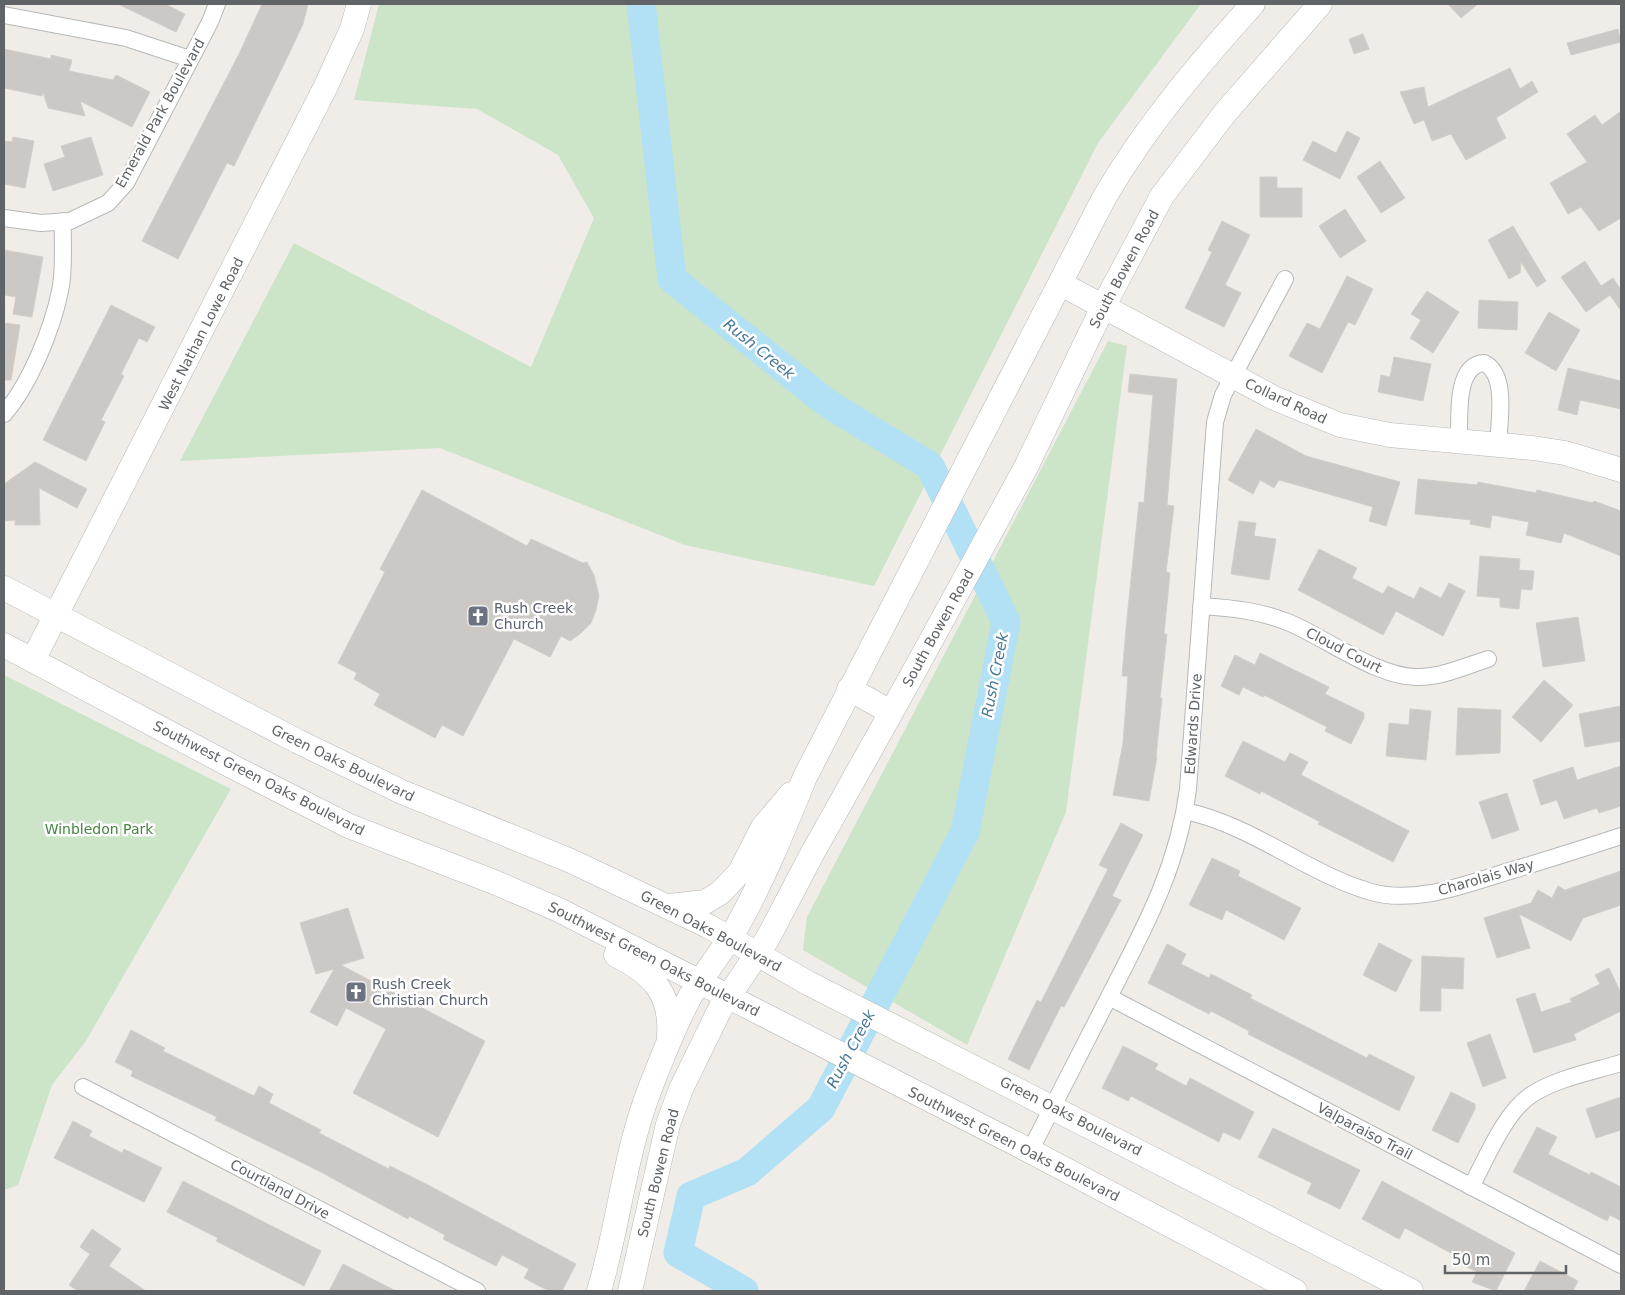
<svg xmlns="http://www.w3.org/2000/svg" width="1625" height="1295" font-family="'DejaVu Sans',sans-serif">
	<rect width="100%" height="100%" fill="#f0ede8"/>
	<!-- green -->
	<path fill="#cce4c8" d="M379 4H1201L1098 143 874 586 685 545 440 448 180 461 294 243 531 367 594 218 558 155 477 109 354 100Z
		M1108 341 1127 346 1066 812 967 1045 803 950 807 917Z
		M4 675 231 789 86 1041 52 1085 18 1185 4 1190Z"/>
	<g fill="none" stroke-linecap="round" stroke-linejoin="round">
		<!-- river -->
		<path stroke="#b2e1f6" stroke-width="29" d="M641 4 672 279 827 403 930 466 1006 622 965 832 821 1108 747 1172 691 1196 678 1253 744 1291"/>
	</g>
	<!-- building -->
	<path fill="#cbc8c5" stroke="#d4cec7" d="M118 4H165L185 14 176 32Z
		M262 4H308L303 24 286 60 234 166 227 163 178 259 142 241 239 54Z
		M1448 4H1478L1461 18Z
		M1618 29 1621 42 1571 55 1567 43Z
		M1363 34 1369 49 1354 54 1349 39Z
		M4 49 51 59V55L72 60 69 71 113 80 116 75 150 92 132 127 80 101 85 116 48 108 43 92 42 96 4 88Z
		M1510 68 1520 89 1532 81 1538 92 1496 118 1506 138 1466 160 1451 134 1432 141 1424 120 1414 124 1400 92 1424 87 1428 107Z
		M1621 111V218L1599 231 1581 207 1568 214 1550 183 1587 162 1567 134 1595 115 1602 125Z
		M1347 131 1360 138 1340 179 1303 160 1313 141 1336 153Z
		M13 137 34 141 25 188 4 184V141L12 142Z
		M91 137 103 175 53 191 44 164 65 157 61 146Z
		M1380 161 1405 198 1381 213 1357 177Z
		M1260 177H1277V188H1302V217H1260Z
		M1345 209 1366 241 1340 258 1319 226Z
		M1222 221 1250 235 1225 285 1241 293 1224 327 1185 308 1212 252 1208 250Z
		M1513 226 1546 281 1537 287 1521 262 1520 273 1509 279 1488 240Z
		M4 250 43 257 32 317 13 314 16 297 4 295Z
		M1585 261 1601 286 1613 278 1621 290V311L1610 295 1586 312 1561 277Z
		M1347 276 1373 289 1355 325 1348 322 1322 373 1289 356 1307 323 1320 329Z
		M1427 291 1459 312 1433 353 1410 338 1421 320 1411 314Z
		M1479 300 1518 302 1517 330 1478 328Z
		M111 305 155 327 147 342 139 338 121 374 124 376 101 420 105 422 86 461 43 440Z
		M1549 312 1580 330 1556 371 1525 353Z
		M4 323 20 325 11 380H4Z
		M1394 357 1431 364 1423 401 1378 392 1381 375 1390 377Z
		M1568 368 1621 381V409L1580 400 1577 415 1558 410Z
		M1130 374 1177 379 1167 505 1174 506 1166 572 1170 573 1164 634H1167L1160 698H1162L1156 757H1157L1149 801 1113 795 1123 743 1128 676H1122L1127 618 1139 502 1144 503 1153 395 1128 392Z
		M1256 429 1306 456 1400 482 1386 526 1369 521 1373 507 1332 495 1279 480 1274 488 1260 480 1253 494 1228 480Z
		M35 462 87 489 77 508 39 488 40 525H15V520L4 521V484Z
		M1418 479 1477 485 1478 482 1536 493 1537 490 1593 503 1594 501 1621 511V556L1564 533 1561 543 1526 535 1529 522 1492 515 1490 528 1470 524 1471 520 1415 514Z
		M422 490 527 546 531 539 583 563 587 562 594 575 599 596 596 610 591 623 581 633 570 641 561 636 550 657 514 639 463 736 442 725 435 738 374 705 380 694 354 679 357 673 338 663 385 572 380 569Z
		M1239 521 1256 523 1254 536 1276 539 1269 580 1231 574Z
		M1319 549 1357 568 1352 578 1383 594 1388 586 1414 599 1420 587 1441 598 1449 583 1465 591 1443 636 1396 611 1383 635 1298 590Z
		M1480 556 1520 559 1519 570 1534 571 1532 590 1521 589 1519 609 1500 607V598L1477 596Z
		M1578 617 1585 661 1543 667 1536 623Z
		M1260 653 1329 687 1325 694 1364 713V718L1351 744 1325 731 1327 727 1264 695 1263 697 1243 687 1239 695 1221 686 1235 655 1255 665Z
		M1544 680 1573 705 1541 742 1512 717Z
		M1621 706V741L1585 747 1579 714Z
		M1458 708 1501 710 1500 753 1456 755Z
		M1410 709 1431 711 1426 760 1386 756 1389 723 1409 725Z
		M1243 741 1285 762 1290 753 1308 762 1301 775 1409 831 1393 862 1318 824 1320 822 1261 791 1260 794 1225 776Z
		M1621 766V806L1599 813 1597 808 1564 819 1557 800 1541 805 1533 780 1573 767 1577 780Z
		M1507 793 1519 830 1492 839 1479 802Z
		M1121 823 1143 835 1112 896 1121 900 1064 1007 1061 1006 1029 1070 1008 1059 1037 1000 1041 1002 1108 869 1099 865Z
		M1212 858 1240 871 1238 876 1301 908 1284 940 1226 910 1222 920 1189 905Z
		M1621 871V905L1583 918 1571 941 1519 914 1530 948 1497 958 1484 918 1531 903 1538 890 1552 898 1558 886 1565 890Z
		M348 908 364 958 341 965 485 1041 438 1137 353 1093 386 1029 346 1008 337 1026 310 1012 334 969 316 974 300 923Z
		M1379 943 1412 960 1396 992 1363 975Z
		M1167 944 1186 954 1181 964 1209 978 1211 974 1252 995 1250 998 1367 1058 1369 1054 1415 1077 1399 1111 1248 1034 1249 1031 1211 1011 1209 1014 1148 983Z
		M1422 956 1464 958 1463 989 1441 988V1011H1420Z
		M1609 968 1621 993V1011L1574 1034 1576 1040 1534 1053 1516 999 1535 993 1541 1012 1572 1002 1570 999 1600 984 1595 975Z
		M131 1030 165 1048 163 1051 254 1096 259 1086 273 1094 269 1103 321 1130 319 1133 389 1169 390 1166 426 1184 576 1264 562 1291H549L524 1278 529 1269 502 1255 496 1266 443 1239 445 1235 409 1216 408 1219 317 1170 215 1120 217 1117 131 1076 133 1071 115 1062Z
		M1490 1034 1506 1078 1483 1087 1467 1043Z
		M1123 1046 1158 1064 1155 1069 1186 1086 1190 1078 1254 1112 1240 1140 1223 1132 1219 1142 1131 1096 1128 1101 1102 1088Z
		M1451 1092 1475 1104V1109L1458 1143 1432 1130Z
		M1621 1097V1130L1596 1138 1586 1109Z
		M73 1121 92 1131 89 1136 122 1153 124 1149 162 1168 144 1202 54 1158Z
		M1537 1127 1557 1137 1548 1154 1590 1175 1591 1172 1621 1187V1221L1610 1215 1607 1221 1513 1172Z
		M1273 1128 1360 1170 1340 1209 1307 1193 1312 1183 1258 1157Z
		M183 1181 321 1251 304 1286 216 1241 218 1238 167 1212Z
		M1382 1181 1515 1253 1496 1291 1472 1282 1477 1272 1463 1265 1465 1261 1405 1228 1399 1239 1362 1219Z
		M92 1229 121 1249 109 1266 146 1291H78L69 1285 90 1254 80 1247Z
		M1540 1261 1578 1281 1573 1291H1524Z
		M343 1264 396 1291H329Z"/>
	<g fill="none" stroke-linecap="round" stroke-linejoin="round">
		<!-- street casing -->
		<g stroke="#b5b8bb" stroke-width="18">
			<path id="street" d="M4 15 126 38 190 59
				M4 218 41 223 70 221 108 203 126 183 210 22 217 4
				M4 414C30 384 52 330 60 291 65 269 62 244 63 221
				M1459 442C1460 420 1454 365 1484 363 1508 374 1499 422 1498 445
				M1201 606C1232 608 1261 611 1290 623 1327 639 1379 678 1418 677 1442 677 1466 666 1488 659
				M1185 811C1254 826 1303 871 1368 891 1415 906 1468 883 1513 870 1549 859 1585 848 1621 836
				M1109 997 1621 1265
				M83 1087 477 1291
				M1030 1151C1057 1098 1084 1046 1111 993 1146 925 1178 866 1188 789L1215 422 1223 395 1285 279
				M1471 1187C1486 1159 1505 1112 1531 1095 1557 1078 1592 1072 1621 1063"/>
		</g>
		<!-- secondary casing -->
		<g stroke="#b4b8bb" stroke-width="25">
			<path id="secondary" d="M1061 284 1274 398 1340 425 1390 435 1533 448 1565 453 1621 470
				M4 588 297 741 402 792 571 861 708 926 808 983 1411 1291
				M4 645 239 770 349 826 494 882 559 910 1030 1151 1295 1291
				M33 660 325 88 352 29 359 4
				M849 689 891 712
				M669 906 705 902 720 893 740 872 763 827 791 794
				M616 955C653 974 672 993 669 1037
				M599 1291C619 1224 625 1151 651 1086 663 1056 675 1023 691 995 706 971 725 948 739 923 765 876 785 826 805 777L1104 198C1146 126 1198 65 1253 4
				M630 1291 668 1124 681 1089 720 1009 768 938 812 854 911 677 1026 467 1103 307 1162 196 1225 113 1320 4"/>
		</g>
		<!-- street -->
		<use href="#street" stroke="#fff" stroke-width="16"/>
		<!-- secondary -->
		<use href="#secondary" stroke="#fff" stroke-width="24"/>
	</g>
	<!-- icons -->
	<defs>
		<g id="church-square" transform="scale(1.125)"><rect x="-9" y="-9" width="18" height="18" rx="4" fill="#6b7280" stroke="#fff"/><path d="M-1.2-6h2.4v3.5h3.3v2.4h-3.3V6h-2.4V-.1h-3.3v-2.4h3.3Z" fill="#fff"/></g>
	</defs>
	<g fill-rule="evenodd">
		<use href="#church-square" x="478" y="616"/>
		<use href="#church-square" x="356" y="992"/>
	</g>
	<g text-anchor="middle" stroke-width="5" stroke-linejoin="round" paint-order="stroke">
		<!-- street labels -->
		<g font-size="14" fill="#606467" stroke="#fff">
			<text transform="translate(160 113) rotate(-61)" y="5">Emerald Park Boulevard</text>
			<text transform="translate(1124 269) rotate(-62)" y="5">South Bowen Road</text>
			<text transform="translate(201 334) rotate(-63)" y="5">West Nathan Lowe Road</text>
			<text transform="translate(1286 401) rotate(25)" y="5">Collard Road</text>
			<text transform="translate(938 628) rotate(-61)" y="5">South Bowen Road</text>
			<text transform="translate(1344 650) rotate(27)" y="5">Cloud Court</text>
			<text transform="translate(1193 724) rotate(-86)" y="5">Edwards Drive</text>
			<text transform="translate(343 763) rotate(26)" y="5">Green Oaks Boulevard</text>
			<text transform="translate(259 778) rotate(27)" y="5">Southwest Green Oaks Boulevard</text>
			<text transform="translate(1486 877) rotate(-16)" y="5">Charolais Way</text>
			<text transform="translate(711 931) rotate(28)" y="5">Green Oaks Boulevard</text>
			<text transform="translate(654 959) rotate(27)" y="5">Southwest Green Oaks Boulevard</text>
			<text transform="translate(1071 1116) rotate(27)" y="5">Green Oaks Boulevard</text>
			<text transform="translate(1365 1131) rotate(28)" y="5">Valparaiso Trail</text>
			<text transform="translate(1014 1144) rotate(27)" y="5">Southwest Green Oaks Boulevard</text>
			<text transform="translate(658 1173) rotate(-76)" y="5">South Bowen Road</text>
			<text transform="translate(280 1189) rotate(28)" y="5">Courtland Drive</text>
		</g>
		<!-- worship labels -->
		<g font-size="14" fill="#5b616d" stroke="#fff" text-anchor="start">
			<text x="494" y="613">Rush Creek<tspan x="494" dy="16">Church</tspan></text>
			<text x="372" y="989">Rush Creek<tspan x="372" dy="16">Christian Church</tspan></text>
		</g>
		<!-- park labels -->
		<g font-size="14" fill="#468441" stroke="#fff">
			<text x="99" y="834">Winbledon Park</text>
		</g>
		<!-- water labels -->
		<g font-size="15" font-style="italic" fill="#497896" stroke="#fff">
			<text transform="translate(759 349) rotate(39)" y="5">Rush Creek</text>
			<text transform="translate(995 675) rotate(-79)" y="5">Rush Creek</text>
			<text transform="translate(851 1049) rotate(-62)" y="5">Rush Creek</text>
		</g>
	</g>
	<!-- border -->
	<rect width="1625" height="1295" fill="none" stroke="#606467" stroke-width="10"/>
	<!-- scale -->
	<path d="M1445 1265v8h121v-8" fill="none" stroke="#606467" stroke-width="2.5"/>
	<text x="1452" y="1265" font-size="15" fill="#606467" stroke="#ffffff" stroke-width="4" paint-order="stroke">50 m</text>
</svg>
